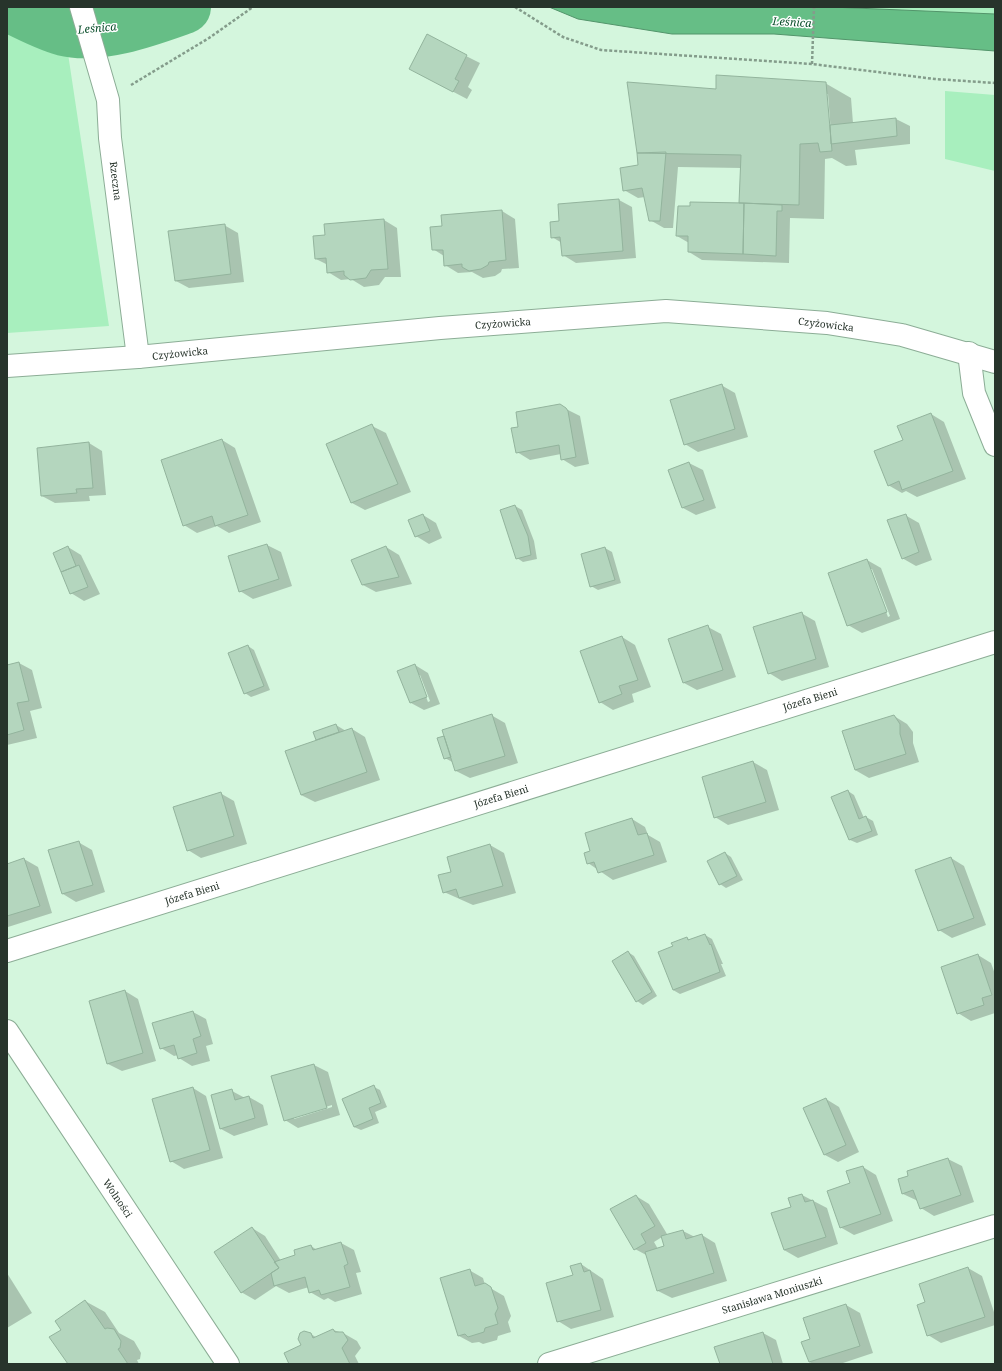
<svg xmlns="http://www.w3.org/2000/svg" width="1002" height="1371" font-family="'Noto Serif',serif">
	<rect width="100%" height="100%" fill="#d4f6dd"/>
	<!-- green -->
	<path fill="#a8efbe" d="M821 7H995V18Z
		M7 19 48 43 67 47 109 326 7 333Z
		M945 91 995 95V171L945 159Z"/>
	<!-- water -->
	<path fill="#66be86" stroke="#53956b" d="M7 7C25 7 40 10 58 11L66 43C44 42 25 28 7 17Z
		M107 7H209L181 24 161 42 118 51Z
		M549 7H831L995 14V51L774 34H672L578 19Z"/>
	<!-- shadow -->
	<path fill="#0003" fill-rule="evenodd" d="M466 56 480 63 468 87 472 90 467 99 423 76Z
		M825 83 851 98 853 123 896 119 910 126V144L855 150 857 165 846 166 832 158 825 159 824 219 790 218 789 263 702 260 689 252V243L677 236 743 205 741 168 678 167 673 228H664L650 220 645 197 638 198 624 190 640 166 717 90ZM826 94H828L831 133H829Z
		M619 200 632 207 636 258 576 263 563 255 562 243 552 237 560 222Z
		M502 211 515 219 519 268 502 269 501 272 495 276 483 278 472 272 458 273 445 265 444 256 433 249 443 227Z
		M384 220 397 228 401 277H385L379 285 364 287 351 279 341 280 328 272V265L316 259Z
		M224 225 238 233 244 282 189 288 176 281Z
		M721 385 735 393 748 437 698 452 685 444Z
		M560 406 580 416 589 464 575 467 562 459 561 454 530 460 517 452 519 428Z
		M931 414 944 422 966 479 917 497 906 491 902 493 888 485 904 441Z
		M372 426 386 433 411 492 365 510 352 503 327 444Z
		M222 440 235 448 261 522 229 533 217 526 197 533 184 525Z
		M89 443 102 451 106 495 89 496 90 501 55 503 42 496Z
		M689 463 703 470 716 508 696 515 683 508 669 470Z
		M515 506 522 510 534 541 537 559 523 562 517 558Z
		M423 515 436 523 442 538 429 544 416 536Z
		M905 515 919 523 932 560 916 566 902 558Z
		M267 545 281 552 292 586 253 599 240 591 229 557Z
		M68 547 81 555 100 594 84 601 71 593 54 553Z
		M386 547 399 555 412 584 376 592 363 585Z
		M605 548 612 552 621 583 598 590 591 586 582 555Z
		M867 560 881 568 900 619 862 633 848 625ZM870 569H872L890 616 888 617Z
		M801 613 815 621 829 667 782 681 769 673Z
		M708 627 721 634 736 677 697 690 684 683Z
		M622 637 635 645 651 687 632 694 634 702 613 710 600 702Z
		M248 646 254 650 270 690 251 697 245 693Z
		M19 663 32 670 42 708 30 711 37 738 7 745V666Z
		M415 665 428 673 440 704 424 710 411 703 399 672ZM418 675H420L430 701 428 702Z
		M491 715 505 723 518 763 470 778 456 771 454 763 445 758Z
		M894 716 907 724 913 732V743L919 762 869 778 855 770Z
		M336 725 346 731 352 729 365 737 380 780 315 802 301 795 318 741 315 733Z
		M753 762 767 770 779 810 728 825 715 817Z
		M848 791 854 795 864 818 866 817 873 821 878 835 857 843 850 840 833 798Z
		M220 793 234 801 247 844 201 858 188 850Z
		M632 819 645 827 648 835 660 842 667 862 613 880 588 863 592 851Z
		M78 842 92 850 105 892 76 902 63 894 49 851Z
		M490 845 504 853 516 893 473 905 444 892 452 873Z
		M725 853 731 857 743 880 726 888 720 884Z
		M951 858 964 866 986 925 952 938 939 930Z
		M24 859 38 867 52 913 8 927 7 865Z
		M705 935 712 939 723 964H721L726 976 680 994 673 990 674 947 687 938 691 940Z
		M628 952 634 956 657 996 643 1005 637 1001Z
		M978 955 991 963 995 974V1013L971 1021 958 1013Z
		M125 991 138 999 156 1061 122 1071 108 1064Z
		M193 1012 206 1019 213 1044 206 1046 210 1061 192 1066 179 1058 178 1055 174 1056 161 1048Z
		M314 1065 328 1072 340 1115 298 1128 285 1120 272 1076ZM332 1105V1107L294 1119V1117Z
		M374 1087 380 1090 387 1107 375 1112 379 1123 361 1130 354 1127Z
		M193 1088 206 1096 223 1158 184 1169 171 1161Z
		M232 1091 245 1098 249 1097 263 1105 268 1125 234 1136 221 1129 212 1096Z
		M826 1099 839 1107 859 1152 838 1162 825 1155Z
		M948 1159 962 1166 974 1202 934 1216 921 1208 918 1201 903 1194 899 1180 909 1176 908 1172Z
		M863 1167 876 1175 893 1221 854 1235 840 1227 852 1184Z
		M802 1195 827 1208 838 1244 798 1258 784 1250 792 1208Z
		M636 1196 649 1204 667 1234 663 1236 683 1231 695 1237 702 1235 715 1243 727 1281 672 1298 658 1291 648 1256 635 1249ZM662 1237 665 1246 658 1249 654 1242Z
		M252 1228 265 1236 281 1261 296 1256 311 1246 317 1250 341 1243 354 1250 361 1272 356 1273 362 1294 335 1302 328 1298 324 1300 310 1292 309 1287 289 1293 276 1286 255 1300 241 1292Z
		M581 1264 603 1279 614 1317 571 1329 558 1321 574 1276Z
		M968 1268 982 1276 995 1315V1325L941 1343 928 1335 927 1303Z
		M469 1270 483 1278 485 1285 504 1296 511 1316 508 1322 511 1332 498 1336 497 1340 483 1344 479 1342 472 1343 459 1336Z
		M7 1273 32 1313 7 1328Z
		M85 1301 105 1312 119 1333 134 1341 141 1353 140 1359 137 1360 139 1364H69Z
		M846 1305 860 1313 873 1353 840 1364H813L809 1362 811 1339Z
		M333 1330 343 1333 357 1341 361 1348 355 1356 359 1364H290L311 1334 317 1338Z
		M763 1333 776 1340 783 1364H721Z"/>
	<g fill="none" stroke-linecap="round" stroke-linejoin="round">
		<!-- river -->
		<path stroke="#66be86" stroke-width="54" d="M13 7C29 15 46 24 64 29 100 38 150 19 184 7"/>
	</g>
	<!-- building -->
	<path fill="#b4d6be" stroke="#93b49d" d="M427 34 467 55 455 79 459 81 453 92 409 69Z
		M716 75 826 82 832 151 820 152 818 143 800 144 799 205 739 203 741 155 637 153 627 82 716 89Z
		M896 118 897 136 831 144 830 125Z
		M666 152 660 221H649L642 188 623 191 620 168 638 165 637 153Z
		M619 199 623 251 562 256 560 237 551 238 550 222 559 221 558 204Z
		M690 202 744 203 743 254 688 252V236H676L678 206H690Z
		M744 203 782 205V211H777L776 256 743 254Z
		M502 210 506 260 489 262 488 265 481 269 469 271 462 267V264L444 266 443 250H432L430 227 442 226 441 215Z
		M384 219 388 269 371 270 366 278 350 280 344 275V271L327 273 326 258 315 259 313 236 325 235 324 224Z
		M225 224 231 274 175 281 168 231Z
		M722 384 735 429 684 445 670 400Z
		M560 404 566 408 568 411 576 457 561 460 559 445 516 453 511 428 518 427 516 412Z
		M931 413 953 471 902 490 899 481 888 486 874 451 903 440 897 426Z
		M372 424 398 484 351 503 326 444Z
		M222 439 248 515 215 526 212 516 183 526 161 460Z
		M89 442 93 488 76 489 77 493 41 496 37 448Z
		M689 462 704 500 682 508 668 470Z
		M515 505 528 536 531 555 516 559 500 510Z
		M423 514 430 531 415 537 408 520Z
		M906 514 919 552 902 559 887 520Z
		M267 544 279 579 239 592 228 556Z
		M68 546 76 566 61 572 53 553Z
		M386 546 399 577 362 585 351 560Z
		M605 547 615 580 590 587 581 554Z
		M867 559 887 612 847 626 828 573Z
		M79 565 88 587 70 594 61 572Z
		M802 612 816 659 768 674 753 627Z
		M708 625 723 670 683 683 668 639Z
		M622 636 638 680 619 686 622 694 599 703 580 651Z
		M248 645 264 686 244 694 228 653Z
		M19 662 29 701 17 703 24 730 7 735V665Z
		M415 664 427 697 410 703 397 671Z
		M492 714 505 756 455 771 442 730Z
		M894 715 900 724V734L906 754 855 770 842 731Z
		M336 724 339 732 316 740 313 732Z
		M352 728 367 772 301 795 285 751Z
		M444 736 451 757 444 759 437 738Z
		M753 761 766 802 714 818 702 777Z
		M848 790 859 819 866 816 872 831 849 840 831 797Z
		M221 792 234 836 187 851 173 807Z
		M632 818 638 835 647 833 654 855 598 873 594 862 587 864 584 853 590 851 585 833Z
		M79 841 93 885 62 894 48 850Z
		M490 844 503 886 459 898 456 889 443 893 438 875 451 872 447 857Z
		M725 852 737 876 719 885 707 861Z
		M951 857 974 918 938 931 915 870Z
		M24 858 40 906 7 916V864Z
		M705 934 710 945 711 944 720 972 673 990 658 952 673 946 671 943 687 937 688 940Z
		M628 951 652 992 636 1002 612 961Z
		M978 954 992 995 982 998 984 1005 957 1014 941 967Z
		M125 990 143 1053 107 1064 89 1001Z
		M193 1011 201 1036 193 1039 197 1053 178 1059 174 1045 160 1049 152 1023Z
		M314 1064 327 1108 284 1121 271 1076Z
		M374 1085 381 1103 369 1108 373 1119 354 1127 342 1099Z
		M193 1087 210 1150 170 1162 152 1099Z
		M232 1089 235 1100 249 1096 255 1118 220 1129 211 1095Z
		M826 1098 846 1145 824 1155 803 1108Z
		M948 1158 961 1195 920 1209 913 1190 902 1194 898 1179 908 1176 907 1171Z
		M863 1166 881 1214 840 1228 827 1191 850 1183 846 1171Z
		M802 1194 805 1202 813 1200 826 1237 784 1250 771 1213 791 1207 788 1198Z
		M636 1195 655 1226 641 1234 646 1243 634 1250 610 1209Z
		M252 1227 279 1268 241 1293 214 1252Z
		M683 1230 686 1239 702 1234 714 1273 657 1291 645 1252 664 1246 661 1236Z
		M341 1242 348 1264 344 1266 350 1287 321 1295 319 1290 309 1293 305 1277 274 1286 271 1273 279 1268 274 1262 295 1255 294 1250 311 1245 313 1250Z
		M581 1263 584 1272 590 1270 601 1310 557 1322 546 1283 573 1275 570 1266Z
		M968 1267 985 1317 927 1336 917 1305 925 1302 919 1284Z
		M470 1269 475 1286 485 1283 491 1287 498 1308 495 1314 498 1324 485 1328 484 1332 468 1337 465 1334 458 1336 440 1278Z
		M85 1300 105 1329 107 1328 114 1329 121 1341 120 1348 118 1349 128 1364H68L49 1337 61 1330 55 1321Z
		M846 1304 860 1346 809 1362 801 1342 810 1339 803 1318Z
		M333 1329 335 1332H343L348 1340 342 1348 350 1364H289L284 1353 301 1345 298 1339 300 1333 304 1331 311 1333 313 1338Z
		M763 1332 773 1364H720L714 1347Z"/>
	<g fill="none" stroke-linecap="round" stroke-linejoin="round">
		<!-- minor casing -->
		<g stroke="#8cad96" stroke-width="24">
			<path id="minor" d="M81 7 108 100 110 138 138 357
				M969 353 974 393 995 445
				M7 951 995 642
				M549 1364 995 1226"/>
		</g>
		<!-- tertiary casing -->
		<g stroke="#8cad96" stroke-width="24">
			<path id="tertiary" d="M7 366 138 357 440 328 666 311 827 323 902 335 995 362
				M7 1031 228 1364"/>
		</g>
		<!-- path -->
		<path stroke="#849c8b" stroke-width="2.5" stroke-dasharray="3 2" stroke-linecap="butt" d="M515 7 563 37 601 50 812 64 935 79 995 83
			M812 64 814 7
			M131 85 209 38 253 7"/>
		<!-- minor -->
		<use href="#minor" stroke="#fff" stroke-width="22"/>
		<!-- tertiary -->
		<use href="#tertiary" stroke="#fff" stroke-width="22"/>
	</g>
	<g text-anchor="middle" stroke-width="3" stroke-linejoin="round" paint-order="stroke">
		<!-- street labels -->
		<g font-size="10" fill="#27342b" stroke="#fff">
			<text transform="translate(116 181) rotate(83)" y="4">Rzeczna</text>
			<text transform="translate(503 323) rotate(-4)" y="4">Czyżowicka</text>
			<text transform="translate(826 324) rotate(7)" y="4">Czyżowicka</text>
			<text transform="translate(180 353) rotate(-6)" y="4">Czyżowicka</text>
			<text transform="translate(810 699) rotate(-17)" y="4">Józefa Bieni</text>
			<text transform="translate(501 796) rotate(-17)" y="4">Józefa Bieni</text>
			<text transform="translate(192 893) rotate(-17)" y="4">Józefa Bieni</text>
			<text transform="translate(118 1198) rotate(56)" y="4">Wolności</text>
			<text transform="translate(772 1295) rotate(-17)" y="4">Stanisława Moniuszki</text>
		</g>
		<!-- water labels -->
		<g font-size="11" font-style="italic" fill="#094e2a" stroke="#fff">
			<text transform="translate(792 22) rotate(3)" y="4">Leśnica</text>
			<text transform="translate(97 28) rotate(-5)" y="4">Leśnica</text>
		</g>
	</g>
	<!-- border -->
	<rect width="1002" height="1371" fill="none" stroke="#27342b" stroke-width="16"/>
</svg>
